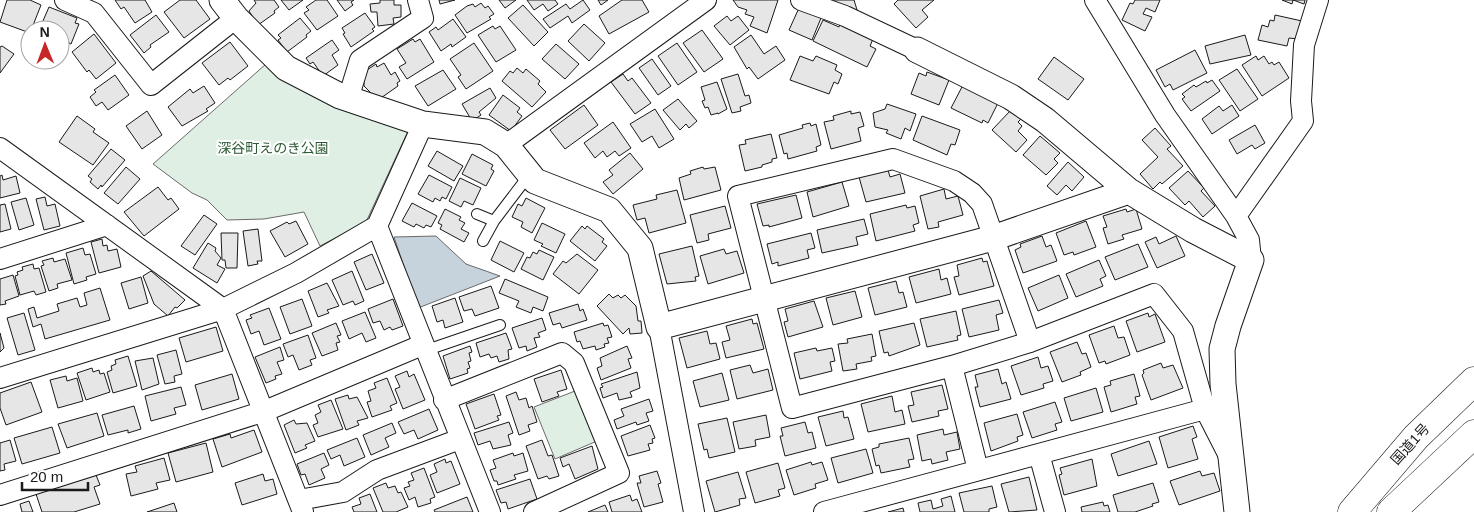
<svg xmlns="http://www.w3.org/2000/svg" width="1474" height="512" font-family="Helvetica,'Noto Sans JP',sans-serif">
	<rect width="100%" height="100%" fill="#fff"/>
	<!-- green -->
	<path fill="#e0efe3" stroke="#6a6a6a" d="M266 64 409 129 366 222 320 246 304 212 264 219 227 220 207 200 192 193 153 164Z
		M575 391 597 441 555 459 534 407Z"/>
	<!-- water -->
	<path fill="#c6d2dc" stroke="#6a6a6a" d="M436 236 466 264 500 276 418 308 394 237Z"/>
	<!-- building -->
	<path fill="#e6e6e6" stroke="#1a1a1a" d="M7 0H30L41 5 30 33 0 22Z
		M115 0H145L152 12 135 23 124 7 121 9Z
		M180 0H196L210 19 184 38 164 12Z
		M254 0H274L279 7 274 11 275 13 258 25 249 11 256 3Z
		M281 0H303L289 10Z
		M316 0H327L338 16 317 30 304 13 309 10 306 7Z
		M337 0H354L351 2 353 5 345 11Z
		M380 0H394V5H401V17L393 18 394 24 378 26 377 12H371L370 4 380 3Z
		M439 0H455L440 4Z
		M499 0H516L505 8Z
		M527 0H555L558 4 548 11 543 4 534 10Z
		M583 0 590 10 572 23 568 16 550 28 543 19 566 4 570 9Z
		M598 0H608L601 5Z
		M622 0H642L649 12 609 34 599 16Z
		M733 0H778L767 33 750 26 754 17 745 14 747 10 738 7Z
		M825 0H854L858 13Z
		M898 0H934L922 10 928 17 916 28 894 4Z
		M1135 0H1160L1155 12 1146 8 1143 14 1152 17 1145 31 1122 20 1130 3 1133 4Z
		M1282 0H1305L1304 4 1293 0 1292 4Z
		M481 3 485 8 488 6 494 14 489 17 491 19 467 33 455 15 467 6 473 4 475 7Z
		M523 5 548 32 534 46 508 18Z
		M49 7 77 18 75 23 79 24 71 44 61 39 60 41V30H39Z
		M799 8 821 18 812 40 789 30Z
		M365 13 375 27 372 29 374 31 351 47 343 34 345 33 342 28Z
		M156 15 169 32 150 45 151 47 144 53 130 35Z
		M1275 15 1302 21 1298 39 1289 38 1287 46 1258 40 1262 25 1268 27 1270 20 1274 21Z
		M727 16 731 21 738 16 749 30 730 45 714 26Z
		M300 18 311 31 306 35 307 37 287 52 278 40 281 38 278 35Z
		M453 19 466 37 452 47 451 44 441 51 429 32 436 27 438 30Z
		M823 20 839 27 840 24 873 39 870 46 876 49 867 67 813 41Z
		M584 24 605 43 589 61 568 41Z
		M493 26 495 29 500 26 516 50 496 62 478 35Z
		M702 30 723 59 704 72 683 43Z
		M94 34 116 63 96 79 89 70 87 72 72 52Z
		M751 35 764 54 776 46 785 60 758 79 749 67 747 69 734 47Z
		M1245 35 1251 55 1210 64 1205 46Z
		M413 39 415 42 420 39 434 62 407 79 399 67 406 63 397 49Z
		M332 40 339 50 332 55 338 65 323 76 313 62 310 64 306 58Z
		M230 42 248 66 230 80 228 78 219 85 202 63Z
		M474 43 493 71 466 89 458 77 461 75 450 59Z
		M677 43 697 72 678 85 658 56Z
		M556 44 579 64 565 79 542 59Z
		M2 46 14 54 0 73V47Z
		M1195 50 1207 73 1173 90 1170 84 1165 87 1156 70Z
		M800 56 813 61 816 56 837 65 835 70 842 74 838 84 834 82 829 94 790 80Z
		M1256 56 1258 60 1264 56 1269 64 1272 62 1274 65 1279 62 1289 78 1262 96 1242 65Z
		M1054 57 1084 79 1068 100 1038 79Z
		M652 59 671 86 658 95 639 68Z
		M384 63 391 75 395 72 400 81 397 83 398 86 378 100 364 86V78L367 70 376 64 377 67Z
		M517 68 523 73 526 69 540 81 538 84 546 92 532 107 502 81 510 71 513 73Z
		M1237 69 1258 99 1240 111 1219 80Z
		M443 70 456 89 428 106 415 86Z
		M927 72 949 80 939 105 911 94 919 73 926 76Z
		M623 74 628 81 632 78 651 103 635 114 611 82Z
		M738 74 745 96 749 95 751 103 740 107 741 111 732 113 721 79Z
		M115 75 129 95 108 110 102 102 96 106 90 97 96 92 94 90Z
		M1212 80 1220 91 1191 111 1182 99 1185 97 1182 94 1194 85 1196 87 1206 81 1207 83Z
		M717 82 727 109 718 114V113L711 115 708 107 705 108 702 101 705 100 701 87Z
		M963 85 998 103 988 123 983 120 982 123 951 108Z
		M204 86 215 103 206 109 208 111 182 126 168 107 190 89 193 93Z
		M490 88 496 98 479 112 481 115 472 121 462 104Z
		M503 95 520 108 517 112 522 116 511 131 489 115Z
		M678 99 697 121 689 128 686 124 680 130 663 110Z
		M887 104 916 114 910 131 905 128 901 139 886 133 888 130 875 127 873 113 885 109Z
		M584 105 598 125 565 149 550 130Z
		M1232 105 1239 116 1212 134 1202 119 1219 106 1223 111Z
		M655 109 674 139 659 148 652 136 642 142 630 124Z
		M1011 110 1021 119 1018 122 1022 126 1018 131 1027 140 1016 152 992 130Z
		M147 111 162 135 142 149 126 126Z
		M851 111V114L860 112 864 126 858 128 861 141 831 149 824 122 834 120 833 116Z
		M77 116 95 129 93 132 109 143 93 165 59 142Z
		M922 116 960 130 955 145 951 144 947 155 913 140Z
		M613 122 631 148 619 156 615 151 607 157 603 151 595 158 584 143Z
		M810 123 811 126 816 124 821 145 816 147 817 151 788 159 787 153 784 154 779 135 803 128 802 125Z
		M1255 125 1265 143 1255 149 1252 145 1237 154 1229 140Z
		M1155 128 1171 146 1167 149 1183 166 1162 184 1160 182 1153 189 1140 174 1158 157 1142 140Z
		M771 134 777 158 772 159V162L762 165V167L745 171 739 145 746 144 745 140Z
		M1040 136 1060 153 1054 159 1058 163 1046 175 1023 155Z
		M111 149 125 160 102 187 101 185 98 189 90 182 92 179 88 176Z
		M437 151 463 166 454 181 428 166Z
		M630 153 643 169 613 194 603 182 613 175 609 170Z
		M472 154 493 165 491 169 494 171 486 186 462 174Z
		M1068 162 1084 177 1072 191 1066 185 1057 195 1047 186Z
		M126 167 140 179 118 204 104 193Z
		M703 167 704 169 715 167 721 190 684 200 679 178 691 174 690 171Z
		M888 170 890 177 900 174 905 193 866 202 859 177Z
		M1188 171 1204 188 1201 191 1215 206 1203 217 1189 201 1185 205 1169 188Z
		M2 175 3 180 16 176 20 193 0 198V176Z
		M429 175 452 187 446 199 442 197 440 201 435 198 433 202 418 194Z
		M460 178 481 188 473 205 464 201 461 207 449 201Z
		M842 182 849 206 813 217 807 192Z
		M158 187 168 200 171 198 179 209 144 236 124 212Z
		M944 189 946 199 958 196 963 215 938 222 939 227 928 229 920 196Z
		M677 190 686 223 649 233 645 218 637 220 633 205 657 199 656 195Z
		M796 195 802 218 769 227V225L763 226 757 204Z
		M45 197 47 206 55 204 60 226 44 230 36 199Z
		M26 198 34 225 19 230 11 202Z
		M526 198 545 208 532 233 521 227 523 222 512 217 518 204 522 206Z
		M412 203 437 216 431 227 426 225 424 228 416 224 414 227 402 221Z
		M5 204 11 229 0 232V205Z
		M906 205 907 208 915 206 919 223 913 225 915 231 876 241 870 214Z
		M725 206 731 228 708 234 709 240 697 243 690 215Z
		M445 209 461 217 459 220 465 223 461 229 469 233 464 242 440 229 442 225 438 223Z
		M1126 209 1127 212 1136 209 1142 229 1122 235 1124 239 1108 244 1103 228 1107 227 1103 216Z
		M204 215 217 224 195 255 181 246Z
		M864 219 868 234 856 237 858 245 822 253 817 230Z
		M296 221 308 244 285 257 270 231 287 222 289 224Z
		M1086 221 1096 247 1074 255 1073 252 1064 255 1056 233Z
		M542 223 565 234 556 253 541 246 543 244 534 240Z
		M582 226 585 229 587 226 604 239 602 242 607 246 595 261 570 241Z
		M258 229 262 261H257L258 264 248 266 243 231Z
		M221 233H238L237 268H226L225 260H222Z
		M811 233 815 248 807 250 809 258 778 266V262L772 264 767 244Z
		M1042 236 1046 247 1051 245 1057 261 1023 273 1015 250 1021 247 1020 244Z
		M1176 236 1185 256 1157 268 1145 242 1156 237 1159 244Z
		M102 239 103 246 107 245 108 251 117 249 121 267 99 273 91 242Z
		M500 241 524 253 514 272 491 260Z
		M208 243 216 248 215 251 221 258 217 265 225 269 217 283 193 268Z
		M1138 244 1148 267 1115 280 1105 257Z
		M692 246 699 276 695 277 696 281 667 284 659 254Z
		M83 248 85 255 90 254 96 274 86 277 87 280 74 284 66 253Z
		M724 249 726 254 737 251 744 273 708 284 700 256Z
		M539 250 554 257 543 280 521 269 527 257 530 258 533 252 537 254Z
		M372 254 384 283 366 290 354 262Z
		M577 254 598 270 579 294 553 274 563 261 566 263Z
		M53 258 54 262 65 259 72 280 57 284 58 288 49 291 41 266 44 265 42 261Z
		M982 258 983 262 987 261 994 286 959 295 954 277 959 276 957 265Z
		M1099 260 1106 276 1100 279 1103 286 1076 297 1066 274Z
		M33 264 34 269 39 268 46 292 36 295 34 291 20 295 15 276 18 275 17 272 23 270 22 267Z
		M939 269 941 280 947 278 951 294 916 303 909 277Z
		M151 271 185 300 177 308 175 307 168 316 154 304 143 276Z
		M352 271 364 301 355 305 353 301 343 305 332 280Z
		M13 275 19 296 5 301 6 304 0 305V279Z
		M1059 275 1068 298 1038 311 1028 288Z
		M141 277 148 303 129 309 121 283Z
		M505 279 548 297 543 311 533 307 531 313 516 307 519 301 499 293Z
		M896 281 899 293 903 292 907 307 875 315 868 288Z
		M327 283 339 306 327 310 329 313 318 317 308 291Z
		M491 286 499 308 475 316 472 309 464 311 459 297Z
		M100 288 110 320 45 339 41 324 33 327 28 309 34 307 37 318 59 311 57 304 77 298 80 307 87 305 84 293Z
		M855 291 862 317 833 325 826 298Z
		M609 294 613 298 618 295 621 298 625 295 636 306 638 321H641L642 333 630 334 629 328 623 334 597 306Z
		M455 298 463 322 445 328 443 320 437 322 432 306Z
		M302 299 312 326 290 334 280 307Z
		M393 299 403 326 392 330 390 327 384 330 380 321 373 323 368 309Z
		M999 300 1003 313 996 315 999 330 969 337 962 309Z
		M814 301 823 327 788 337 784 322 788 321 785 309Z
		M578 304 580 311 583 309 587 320 562 328 560 323 553 325 549 313Z
		M269 308 281 339 264 345 259 331 251 334 246 320 252 318 250 315Z
		M956 311 961 335 957 336 958 340 927 347 920 319Z
		M365 312 376 338 366 342 362 333 349 339 342 321Z
		M24 313 35 350 18 355 7 318Z
		M1148 313 1149 317 1155 314 1165 342 1137 352 1126 321Z
		M542 318 546 330 538 333 540 337 534 338 537 347 527 351 526 346 519 348 512 328Z
		M752 319 753 324 757 323 764 349 726 358 722 342 730 340 726 326Z
		M336 323 341 335 337 336 340 342 336 343 338 350 322 356 312 333Z
		M603 323 604 326 608 325 612 337 607 338 609 343 604 344 605 347 596 350 595 346 583 349 580 341 577 342 574 332Z
		M914 323 920 345 889 356 888 352 884 353 879 331Z
		M1114 326 1118 338 1124 337 1130 355 1106 364 1105 361 1099 363 1089 335Z
		M216 327 223 351 186 362 179 338Z
		M707 331 710 344 716 343 720 359 687 368 679 338Z
		M0 333 4 348 0 352Z
		M506 333 512 349 508 350 509 359 499 362 497 356 491 358 489 354 480 357 476 343Z
		M872 334 876 356 871 357 872 361 856 364 857 369 843 371 838 344 848 343 847 339Z
		M308 335 316 358 310 360 312 365 299 370 293 355 288 357 283 344Z
		M1077 342 1082 354 1086 353 1091 367 1080 372 1081 375 1062 382 1050 352Z
		M470 346 472 352 469 353 471 361 468 362 470 368 467 369 468 373 450 379 443 356Z
		M627 346 632 358 628 359 631 368 601 380 597 368 602 366 600 358Z
		M280 347 284 360 277 362 282 374 275 376 276 379 266 383 255 357Z
		M816 348 817 351 832 348 835 361 830 362 832 371 800 379 794 353Z
		M176 350 182 374 174 376 175 382 165 384 157 355Z
		M128 356 137 386 113 393 107 372 112 370 111 366 116 364 115 360Z
		M1038 357 1041 368 1048 366 1053 381 1043 384 1044 388 1021 395 1011 366Z
		M153 358 159 384 142 390 135 361Z
		M1161 363 1163 368 1173 365 1183 388 1151 400 1142 375 1144 373 1143 370Z
		M750 365 753 373 768 369 773 390 737 399 730 370Z
		M92 368 93 372 99 370 100 374 104 373 110 392 86 400 77 373Z
		M998 369 1002 384 1006 382 1011 399 980 407 975 387H978L975 375Z
		M561 370 567 389 557 392 559 396 542 402 534 379Z
		M407 371 409 377 414 374 425 400 403 409 395 389 400 387 395 376Z
		M637 372 640 388 630 392 632 397 619 400 617 393 603 398 600 388 603 387 601 384Z
		M722 373 729 400 700 407 693 381Z
		M232 374 239 399 202 410 195 385Z
		M1134 374 1140 396 1135 397 1137 404 1111 412 1104 387 1111 385 1110 381Z
		M66 376 67 381 77 378 83 401 58 408 50 380Z
		M387 378 397 403 390 406 392 410 372 417 367 402 371 401 368 391 376 388 374 383Z
		M31 382 42 412 6 425 0 408V393Z
		M942 385 948 409 938 411 939 416 912 422 908 406 914 405 911 392Z
		M181 387 186 405 174 408 176 414 151 421 145 396Z
		M1096 388 1103 412 1071 421 1064 398Z
		M516 392 519 400 526 398 529 408 532 406 537 422 528 425 530 431 519 435 506 396Z
		M494 394 501 415 497 416 499 420 475 429 466 404Z
		M348 395 349 399 357 397 368 418 357 421 359 425 346 430 335 399Z
		M892 396 895 412 902 410 905 424 868 432 861 404Z
		M649 399 653 411 646 413 649 421 637 425 636 422 617 429 614 420 624 416 621 409Z
		M331 400 343 429 318 437 313 425 318 423 315 415 321 412 318 405Z
		M1055 402 1062 422 1055 424 1057 430 1032 438 1023 412Z
		M134 406 141 429 128 433V430L108 435 102 415Z
		M429 409 438 430 418 439 414 430 404 434 398 422Z
		M843 411 844 418 848 417 854 439 826 446 818 417Z
		M97 413 104 436 67 448 58 424Z
		M1017 414 1023 435 1017 437 1018 441 991 451 984 423Z
		M766 415 770 437 755 440 756 446 739 449 733 422Z
		M727 418 735 452 709 458 707 449 704 450 698 424Z
		M294 420 296 424 307 423 315 441 305 445 307 448 295 453 284 425Z
		M509 422 513 433 508 435 511 445 493 449 490 441 478 445 474 433Z
		M805 422 808 433 812 432 816 448 785 456 780 436H783L781 428Z
		M392 423 396 433 385 438 389 447 371 455 363 435Z
		M650 425 655 438 652 439 653 443 648 444 650 450 628 456 621 436Z
		M1193 426 1197 437 1192 439 1198 459 1168 468 1159 437Z
		M52 427 60 453 22 464 14 438Z
		M943 429 944 435 957 432 960 449 946 452 948 460 932 464 931 459 922 461 917 435Z
		M254 430 262 452 222 467 213 439 230 434 231 438Z
		M357 438 365 457 344 466 340 455 331 459 327 450Z
		M909 438 914 459 908 460 910 467 881 473 879 465 876 466 872 449 879 447V444Z
		M10 440 16 461 4 464 5 470 0 471V443Z
		M542 440 548 456 552 455 559 476 549 479 547 476 538 479 526 446Z
		M1149 441 1157 464 1118 476 1111 454Z
		M206 443 213 472 176 482 168 453Z
		M592 446 598 469 575 479 569 464 563 467 560 458Z
		M866 449 873 473 838 483 831 458Z
		M324 453 329 465 321 469 325 478 309 485 305 474 301 475 297 464Z
		M513 453 514 456 523 453 528 471 514 475 516 479 498 485 497 481H494L490 470 496 468 493 460Z
		M164 458 170 480 156 483 158 489 131 496 126 474 137 472 135 466Z
		M445 459 446 463 451 461 460 484 437 493 430 475 437 472 434 464Z
		M1092 459 1097 486 1064 495 1059 475 1062 474 1060 468Z
		M811 462 812 465 822 462 828 480 815 484 816 488 794 495 786 470Z
		M778 463 785 488 778 490 780 496 755 503 746 472Z
		M424 468 435 497 430 499 431 503 418 507 415 497 409 500 404 488 410 486 408 482 414 480 411 473Z
		M657 471 661 483 658 484 663 502 644 507 637 483H641L639 476Z
		M1200 471 1202 476 1214 473 1220 491 1179 505 1170 481Z
		M738 472 746 498 739 499 740 505 715 512 706 481Z
		M263 474 265 481 273 479 277 494 242 505 235 483Z
		M96 475 100 485 94 487 100 504 74 512H42L36 494Z
		M1029 477 1037 510 1009 512 1001 484Z
		M530 479 537 499 508 509 506 502 501 503 496 490Z
		M386 483 388 488 395 486 398 493 401 492 408 507 396 512H383L373 488Z
		M1153 483 1159 502 1152 504 1153 506 1135 512H1118L1113 495Z
		M992 486 997 507 989 509V512H964L959 493Z
		M370 494 377 512H354L352 507 361 504 359 498Z
		M630 495 632 501 637 499 642 512H612L609 502Z
		M951 496 955 512H920L918 503 931 500 933 509 943 506 941 499Z
		M467 497 473 512H435L434 510Z
		M29 501 33 512H22L20 504Z
		M1103 502 1104 506 1108 505 1110 512H1082L1081 507Z
		M174 503 177 512H147Z
		M605 505 608 512H588Z
		M903 508 904 512H888Z"/>
	<g fill="none" stroke-linecap="round" stroke-linejoin="round">
		<!-- service casing -->
		<g stroke="#1a1a1a" stroke-width="12">
			<path id="service" d="M477 214 494 221
				M483 241 494 221 529 175
				M424 351 500 325"/>
		</g>
		<!-- minor casing -->
		<g stroke="#1a1a1a" stroke-width="22">
			<path id="minor" d="M65 0 94 13 151 85 236 18
				M801 0 845 16 917 50
				M1095 0 1165 115 1236 216 1249 240 1251 260
				M348 99 360 60 423 18 418 0
				M506 145 706 0
				M0 148 223 309 303 512
				M1236 216 1303 121 1301 101 1304 45 1318 0
				M377 226 490 512
				M0 259 107 225
				M659 327 694 512
				M1030 342 952 366 792 408 738 196 893 159 954 181 972 193 982 204 1030 342 1154 294 1183 331 1205 409 1228 454
				M952 366 978 470
				M0 378 223 309 296 273 377 226 423 124
				M444 400 562 353 574 363 619 473 534 512
				M1039 454 1055 512
				M0 495 265 411 422 345
				M299 500 343 492 377 470 460 439
				M824 512 1205 409"/>
		</g>
		<!-- tertiary casing -->
		<g stroke="#1a1a1a" stroke-width="27">
			<path id="tertiary" d="M222 0 236 18 286 68 340 96 423 124 485 132 506 145 535 181 609 210 640 248 659 327 993 238 1129 191
				M917 50 1011 97 1045 120 1129 191 1193 230 1251 260 1228 326 1222 349 1223 384 1237 512"/>
		</g>
		<!-- trunk casing -->
		<g stroke="#1a1a1a" stroke-width="29">
			<path id="trunk" d="M1352 512 1416 437 1474 381
				M1391 512 1474 434"/>
		</g>
		<!-- service -->
		<use href="#service" stroke="#fff" stroke-width="10"/>
		<!-- minor -->
		<use href="#minor" stroke="#fff" stroke-width="20"/>
		<!-- tertiary -->
		<use href="#tertiary" stroke="#fff" stroke-width="25"/>
		<!-- trunk -->
		<use href="#trunk" stroke="#fff" stroke-width="28"/>
	</g>
	<g text-anchor="middle" stroke-width="4" stroke-linejoin="round" paint-order="stroke">
		<!-- park labels -->
		<g font-size="14" fill="#2b5a34" stroke="#fff">
			<text x="273" y="153">深谷町えのき公園</text>
		</g>
		<!-- street labels -->
		<g font-size="14" fill="#1a1a1a" stroke="#fff">
			<text transform="translate(1410 444) rotate(-48)" y="5">国道1号</text>
		</g>
	</g>
	<!-- north arrow -->
	<g transform="translate(45 45) rotate(359)"><circle r="24" fill="#ffffff" stroke="#a3a3a3"/>
	<path d="M0-4L9 19L0 12L-9 19Z" fill="#c62828"/>
	<text y="-8" font-size="14" font-weight="bold" text-anchor="middle" fill="#1a1a1a">N</text>
	</g>
	<!-- scale -->
	<path d="M22 482v8h66v-8" fill="none" stroke="#1a1a1a" stroke-width="2.5"/>
	<text x="30" y="482" font-size="15" fill="#1a1a1a" stroke="#ffffff" stroke-width="4" paint-order="stroke">20 m</text>
</svg>
